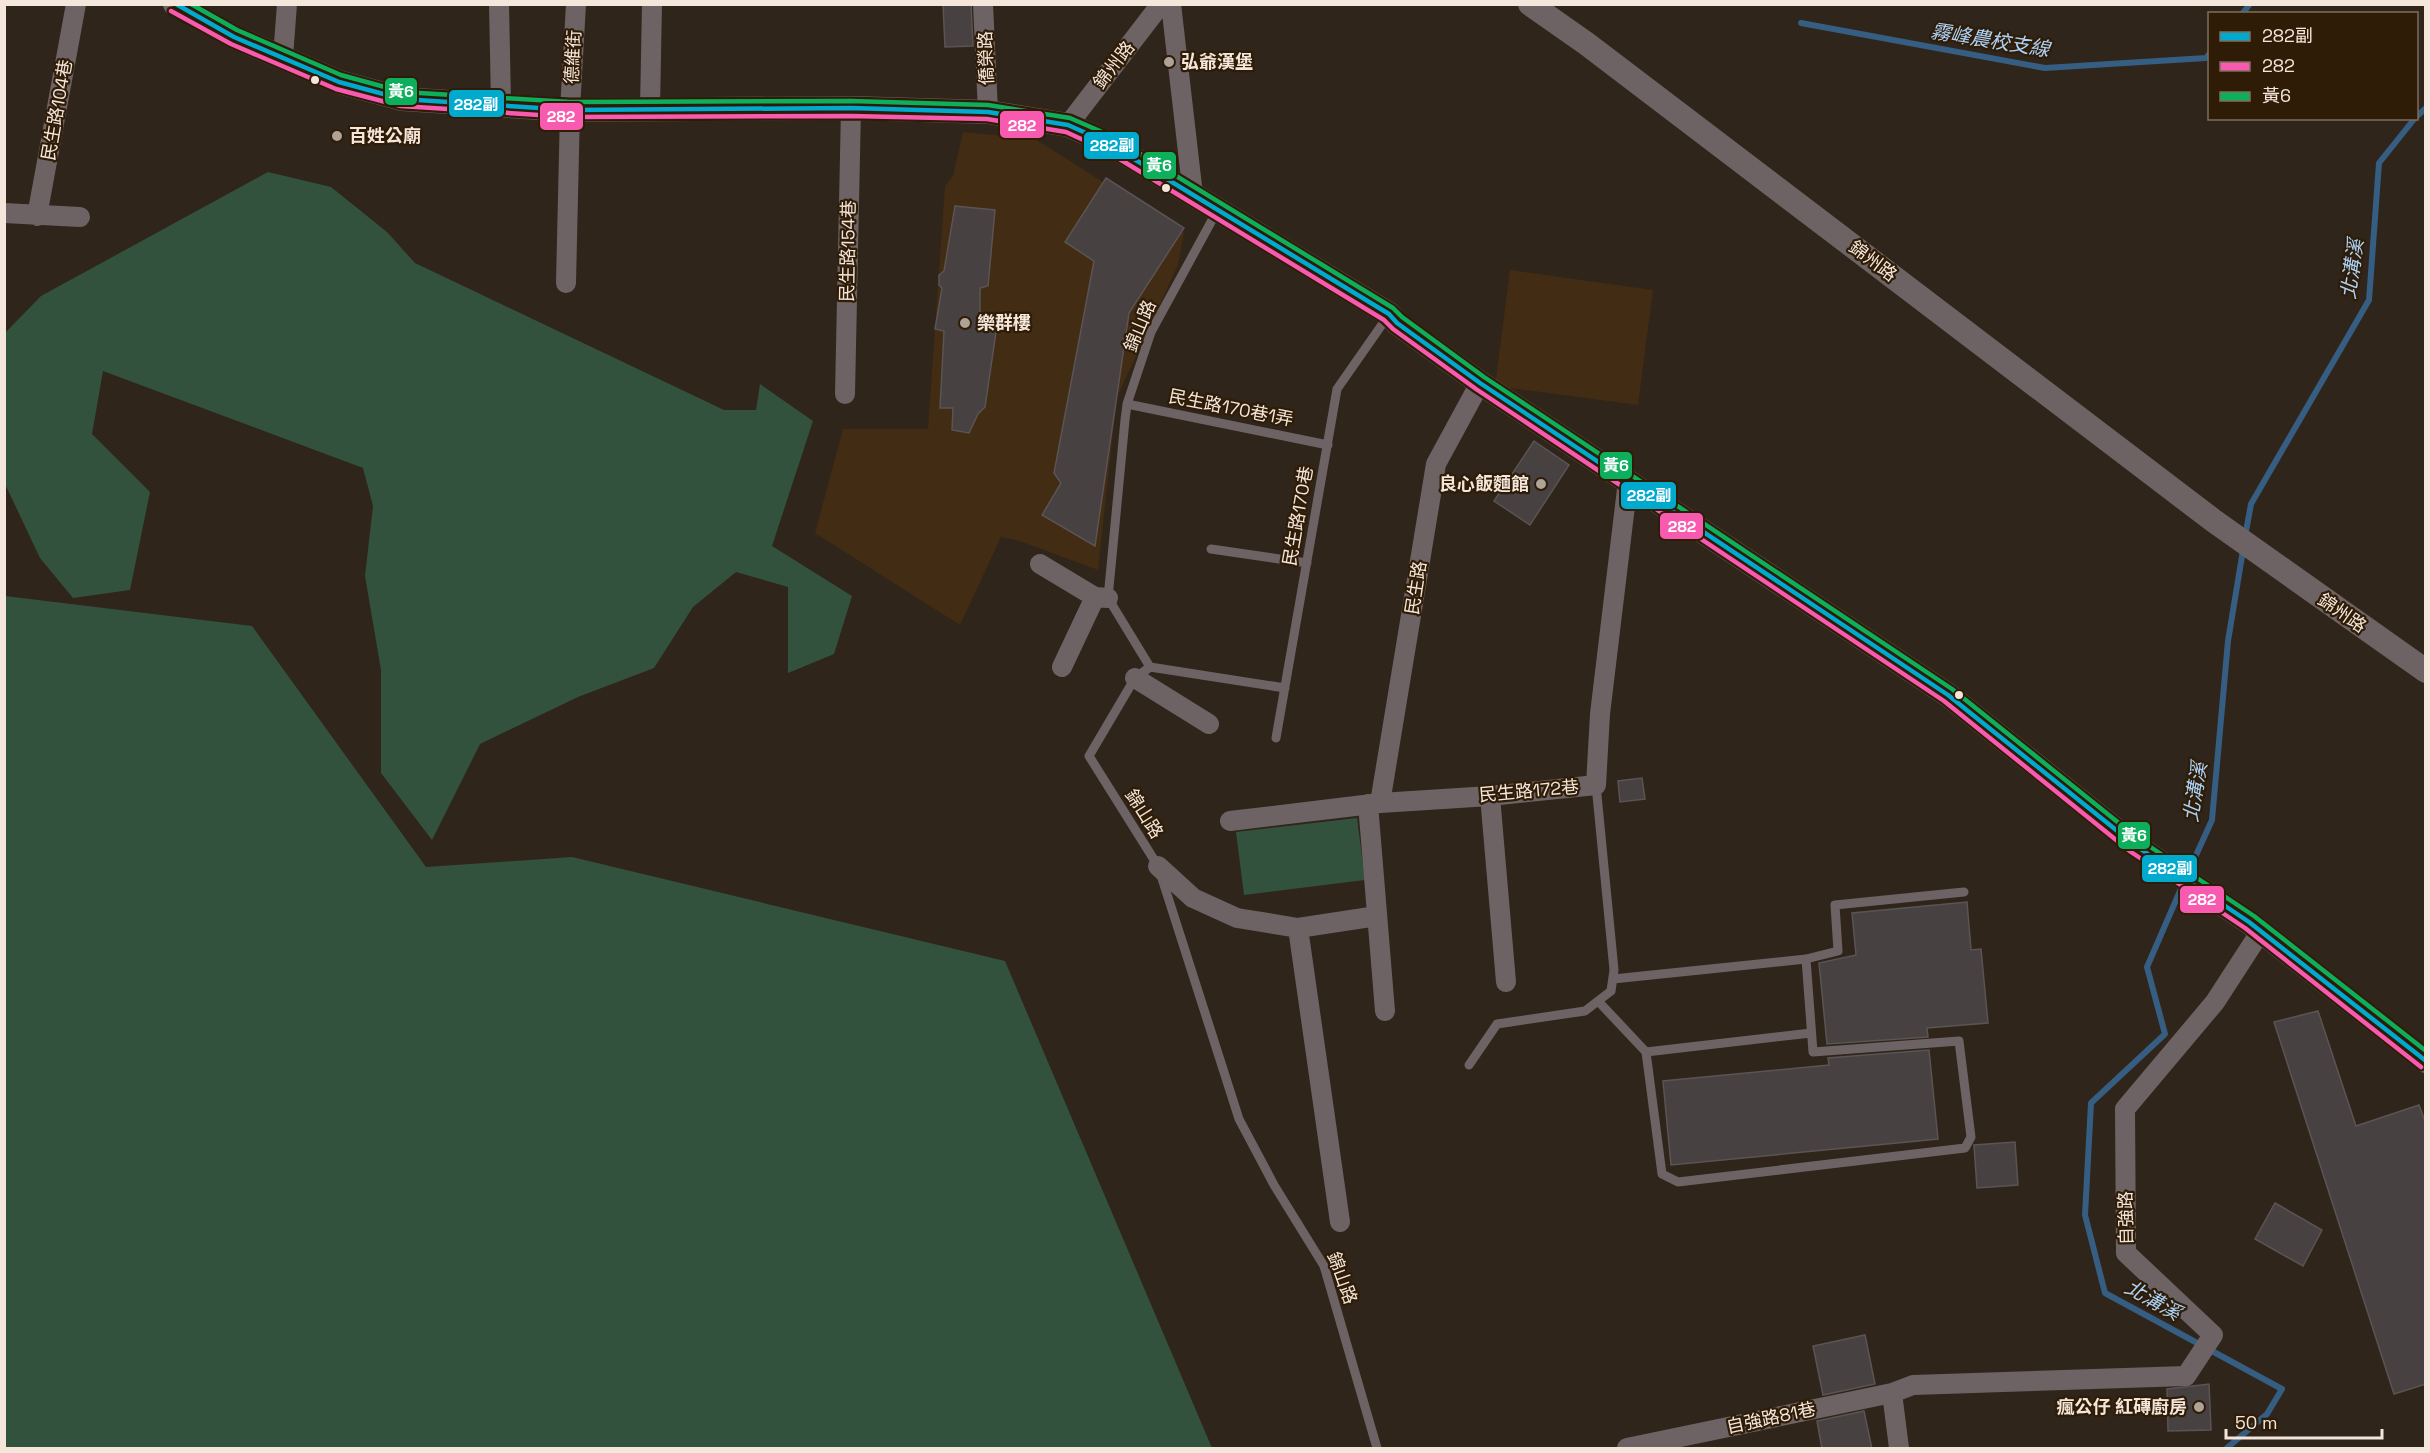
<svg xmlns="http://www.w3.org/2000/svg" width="2430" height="1453" font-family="'Space Grotesk','Noto Sans TC',sans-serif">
	<rect width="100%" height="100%" fill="#30251a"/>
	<!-- built -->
	<path fill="#422c13" d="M963 132 1035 139 1184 233 1178 265 1117 397 1098 570 1020 541 1001 537 960 625 815 533 843 429H928L945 186 953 176Z
		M1510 270 1653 290 1638 405 1495 386Z"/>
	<!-- green -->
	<path fill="#32523d" d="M268 172 331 187 387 232 415 263 724 410H756L760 384 813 421 772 546 852 596 834 654 788 673V587L736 572 693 607 654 668 578 697 480 744 432 840 381 773V670L365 576 373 506 363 468 103 371 92 434 150 492 130 590 73 598 40 558 5 484V333L41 296Z
		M5 596 252 626 426 867 572 857 1005 961 1212 1448H5Z
		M1357 818 1365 880 1244 895 1236 832Z"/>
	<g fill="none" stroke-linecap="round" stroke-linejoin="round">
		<!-- stream -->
		<path stroke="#365d82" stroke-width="6" d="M2242 14 2250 4
			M1801 23 2045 68 2206 58 2210 53
			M2416 117 2426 108
			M2245 537 2251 504 2369 300 2379 163 2415 118
			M2187 875 2212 820 2228 641 2243 550
			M2183 884 2147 967 2165 1034 2091 1103 2085 1215 2105 1293 2282 1389 2267 1414 2227 1448"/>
	</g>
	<!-- building -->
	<path fill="#474141" stroke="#5a5454" stroke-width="1.5" d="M943 4H971L973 46 945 47Z
		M1106 178 1184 228 1129 313 1095 546 1042 515 1061 483 1054 473 1094 261 1065 242Z
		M955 206 995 210 988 286 980 288V315L994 317 992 329 996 332 985 407 978 414 969 433 952 430 953 408H940L944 331 935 329 942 288 939 285V275L944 271Z
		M1534 441 1569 465 1530 525 1494 501Z
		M1642 778 1645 799 1620 802 1618 781Z
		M1967 902 1971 950 1981 949 1988 1023 1927 1028 1928 1037 1827 1044 1819 963 1856 955 1852 913Z
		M2318 1011 2356 1126 2419 1105 2426 1124V1384L2394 1394 2274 1022Z
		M1929 1050 1938 1139 1671 1165 1663 1081 1829 1065 1828 1058Z
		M2015 1142 2018 1185 1977 1188 1974 1145Z
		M2275 1203 2322 1230 2303 1266 2255 1239Z
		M1865 1335 1875 1384 1823 1395 1813 1346Z
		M2209 1384 2211 1430 2168 1431 2167 1389Z
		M1864 1411 1872 1449H1822L1817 1421Z"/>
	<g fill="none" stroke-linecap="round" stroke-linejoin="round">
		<!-- service -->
		<path stroke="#6d6364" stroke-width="9" d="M1217 211 1151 332 1127 404 1125 420 1108 598 1150 667 1135 678 1089 756 1158 866 1239 1119 1274 1185 1324 1266 1377 1448
			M1127 404 1328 445
			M1211 549 1307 563
			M1150 667 1285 688
			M1276 738 1337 389 1388 316
			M1806 959 1838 951 1835 905 1964 892
			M1598 1001 1646 1052 1662 1174 1678 1182 1965 1148 1971 1137 1959 1041 1813 1052 1806 959 1613 979
			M1646 1052 1811 1033
			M1469 1065 1497 1024 1585 1011 1611 991 1614 970 1596 785"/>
		<!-- minor -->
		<path stroke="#6d6364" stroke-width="20" d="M499 4 501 104
			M983 4 988 112
			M1171 4 1193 195
			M283 57 287 4
			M650 108 652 4
			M1068 125 1161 4
			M4 213 80 217
			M37 216 76 4
			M566 283 570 110 576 4
			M845 394 851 108
			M1040 564 1095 597 1108 598
			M1062 667 1095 597
			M1135 678 1209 724
			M1490 796 1506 982
			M1380 803 1436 464 1480 383
			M1368 804 1385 1011
			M1230 821 1380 803 1490 796 1596 785 1600 714 1628 481
			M1158 866 1193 898 1237 918 1298 928 1377 916
			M1298 928 1340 1222
			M1892 1393 1899 1448
			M1627 1448 1892 1393 1913 1385 2186 1376 2213 1335 2126 1253 2125 1109 2215 1002 2261 931"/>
		<!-- tertiary -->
		<path stroke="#6d6364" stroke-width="24" d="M175 4 234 37 339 82 402 99 570 110 851 108 988 112 1068 125 1106 142 1389 314 1397 323 1480 383 1948 695 2136 846 2249 922 2426 1061
			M1530 4 1587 44 2214 521 2426 671"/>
		<!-- bus-1 casing -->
		<g stroke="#2f1c07" stroke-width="9">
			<path id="bus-1" d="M176 4 234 37 339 82 402 99 570 110 851 108 988 112 1068 125 1106 142 1389 314 1397 323 1480 383 1948 695 2136 846 2249 922 2426 1061"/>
		</g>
		<!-- bus-2 casing -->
		<g stroke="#2f1c07" stroke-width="9">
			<path id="bus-2" d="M171 11 231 44 336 89 401 106 570 117 851 116 987 119 1066 132 1103 149 1384 320 1393 329 1476 389 1944 701 2131 852 2245 928 2421 1067"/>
		</g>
		<!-- bus-3 casing -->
		<g stroke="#2f1c07" stroke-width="9">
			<path id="bus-3" d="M191 4 237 30 341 75 403 92 570 102 851 101 988 105 1070 118 1109 135 1393 308 1402 317 1484 377 1952 689 2140 840 2254 916 2426 1051"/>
		</g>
		<!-- bus-1 -->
		<use href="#bus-1" stroke="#00a9ce" stroke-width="4.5"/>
		<!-- bus-2 -->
		<use href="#bus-2" stroke="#f75aaf" stroke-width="4.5"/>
		<!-- bus-3 -->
		<use href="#bus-3" stroke="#0daf5c" stroke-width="4.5"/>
	</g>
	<!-- markers -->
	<g fill="#afa297" stroke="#2f1c07" stroke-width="2">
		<circle cx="1169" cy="62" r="6"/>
		<circle cx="337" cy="136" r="6"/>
		<circle cx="965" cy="323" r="6"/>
		<circle cx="1541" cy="484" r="6"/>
		<circle cx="2199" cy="1407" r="6"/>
	</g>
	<g fill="#f4e6da" stroke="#2f1c07" stroke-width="2">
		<circle cx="315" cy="80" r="5"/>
		<circle cx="1166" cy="188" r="5"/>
		<circle cx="1959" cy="695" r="5"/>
	</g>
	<g text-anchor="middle" stroke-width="4.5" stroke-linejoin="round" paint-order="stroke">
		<!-- street labels -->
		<g font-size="18" fill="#f4e6da" stroke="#2f1c07">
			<text transform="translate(573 57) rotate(-87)" y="6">德維街</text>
			<text transform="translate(986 58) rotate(-92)" y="6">僑榮路</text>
			<text transform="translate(1114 65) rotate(-52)" y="6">錦州路</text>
			<text transform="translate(57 110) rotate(-80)" y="6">民生路104巷</text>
			<text transform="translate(848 251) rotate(-89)" y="6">民生路154巷</text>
			<text transform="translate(1873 261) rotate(37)" y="6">錦州路</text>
			<text transform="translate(1140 326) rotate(-67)" y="6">錦山路</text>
			<text transform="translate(1231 408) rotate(11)" y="6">民生路170巷1弄</text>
			<text transform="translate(1298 516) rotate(-80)" y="6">民生路170巷</text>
			<text transform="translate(1416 588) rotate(-81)" y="6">民生路</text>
			<text transform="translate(2342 613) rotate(35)" y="6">錦州路</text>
			<text transform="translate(1529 791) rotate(-5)" y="6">民生路172巷</text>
			<text transform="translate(1144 814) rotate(58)" y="6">錦山路</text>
			<text transform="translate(2126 1218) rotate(-91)" y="6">自強路</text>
			<text transform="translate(1342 1278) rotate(70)" y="6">錦山路</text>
			<text transform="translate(1771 1418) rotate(-12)" y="6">自強路81巷</text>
		</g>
		<!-- poi labels -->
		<g font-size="18" font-weight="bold" fill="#f4e6da" stroke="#2f1c07" text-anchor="start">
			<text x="1181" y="68">弘爺漢堡</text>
			<text x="349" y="142">百姓公廟</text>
			<text x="977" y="329">樂群樓</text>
			<text x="1529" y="490" text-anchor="end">良心飯麵館</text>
			<text x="2187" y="1413" text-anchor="end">瘋公仔 紅磚廚房</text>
		</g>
		<!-- water labels -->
		<g font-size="20" font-style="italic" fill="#abd2f8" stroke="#2f1c07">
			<text transform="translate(1990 40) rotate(9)" y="7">霧峰農校支線</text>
			<text transform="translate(2352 269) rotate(-82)" y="7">北溝溪</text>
			<text transform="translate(2195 792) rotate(-81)" y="7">北溝溪</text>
			<text transform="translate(2153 1300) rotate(29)" y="7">北溝溪</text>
		</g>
	</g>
	<g stroke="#2f1c07" stroke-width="2">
		<rect x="384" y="77" width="34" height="29" rx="6" fill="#0daf5c"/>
		<rect x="448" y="89" width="57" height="29" rx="6" fill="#00a9ce"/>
		<rect x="539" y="102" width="45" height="29" rx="6" fill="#f75aaf"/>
		<rect x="999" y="110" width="46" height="29" rx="6" fill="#f75aaf"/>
		<rect x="1083" y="131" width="57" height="29" rx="6" fill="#00a9ce"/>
		<rect x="1142" y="151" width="35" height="29" rx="6" fill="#0daf5c"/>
		<rect x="1599" y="451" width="34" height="29" rx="6" fill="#0daf5c"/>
		<rect x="1620" y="481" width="57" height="29" rx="6" fill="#00a9ce"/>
		<rect x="1659" y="512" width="45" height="28" rx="6" fill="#f75aaf"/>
		<rect x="2117" y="821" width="34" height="29" rx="6" fill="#0daf5c"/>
		<rect x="2141" y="854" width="57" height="29" rx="6" fill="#00a9ce"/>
		<rect x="2179" y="885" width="46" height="29" rx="6" fill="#f75aaf"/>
	</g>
	<g font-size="16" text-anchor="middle" font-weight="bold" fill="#fff">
		<text x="401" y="97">黃6</text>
		<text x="476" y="110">282副</text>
		<text x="561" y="122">282</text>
		<text x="1022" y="131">282</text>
		<text x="1112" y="151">282副</text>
		<text x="1159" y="171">黃6</text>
		<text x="1616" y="471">黃6</text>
		<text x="1649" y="501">282副</text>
		<text x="1682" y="532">282</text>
		<text x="2134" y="841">黃6</text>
		<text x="2170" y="874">282副</text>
		<text x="2202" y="905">282</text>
	</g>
	<!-- border -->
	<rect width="2430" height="1453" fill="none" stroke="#f4e6da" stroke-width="12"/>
	<!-- legend -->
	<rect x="2208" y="12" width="210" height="108" fill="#2f1c07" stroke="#7e6d5b" stroke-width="1.5"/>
	<rect x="2220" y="32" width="30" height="9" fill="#00a9ce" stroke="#7e6d5b" stroke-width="1.5"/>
	<text x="2262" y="42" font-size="18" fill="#f4e6da">282副</text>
	<rect x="2220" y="62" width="30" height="9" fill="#f75aaf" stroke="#7e6d5b" stroke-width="1.5"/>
	<text x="2262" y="72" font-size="18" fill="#f4e6da">282</text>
	<rect x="2220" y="92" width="30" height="9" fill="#0daf5c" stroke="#7e6d5b" stroke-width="1.5"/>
	<text x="2262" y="102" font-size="18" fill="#f4e6da">黃6</text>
	<!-- scale -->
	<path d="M2226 1429v9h156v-9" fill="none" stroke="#f4e6da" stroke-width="3"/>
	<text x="2235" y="1429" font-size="18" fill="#f4e6da" stroke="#2f1c07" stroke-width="4.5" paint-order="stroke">50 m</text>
</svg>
